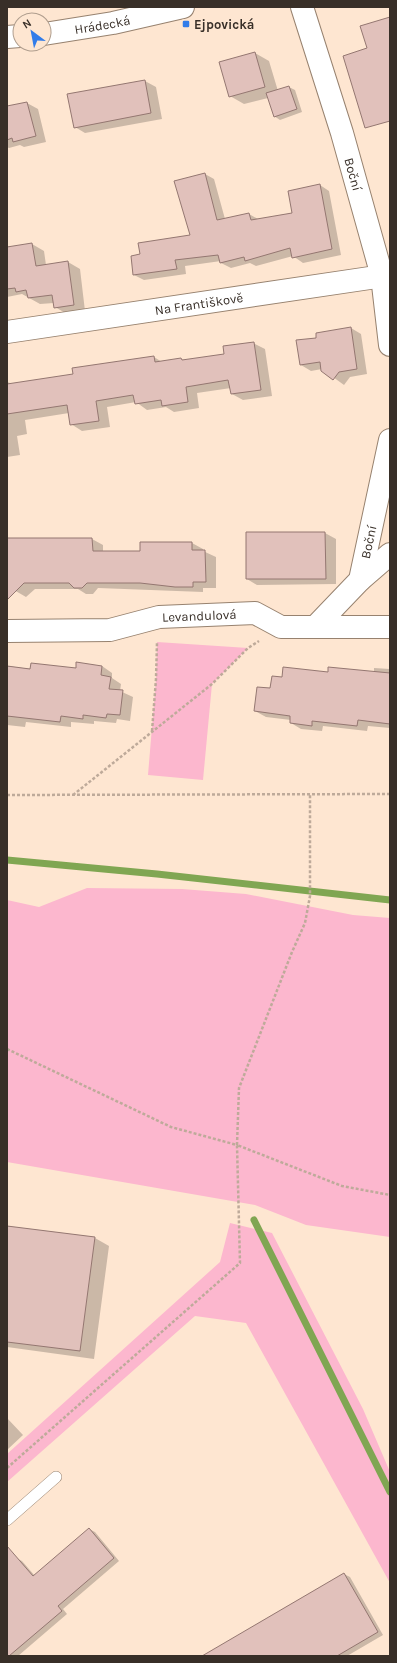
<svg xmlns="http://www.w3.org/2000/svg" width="397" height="1663" font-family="Karla,sans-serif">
	<rect width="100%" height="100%" fill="#fee6d1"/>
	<!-- green -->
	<path fill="#fcb7ce" d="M157 642 248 648 212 684 203 780 148 775 156 679Z
		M87 888 182 889 246 894 353 915 390 918V1237L306 1225 255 1205 7 1162V900L39 907Z
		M230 1223 272 1233 363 1409 390 1472V1583L246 1323 195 1316 7 1482V1454L220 1262Z"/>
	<!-- shadow -->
	<path fill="#0003" d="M255 53 269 61 278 91 289 87 295 90 302 112 280 120 274 116 268 98 244 104 230 96Z
		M145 81 156 87 162 119 85 133 75 127 69 95Z
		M27 103 38 109 46 142 24 147 20 145 9 148 7 147V108Z
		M205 174 214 179 225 219 249 214 258 219 293 214 320 185 329 191 341 255 303 263 293 256 256 266 250 263 231 268 221 263V261L185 266 186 274 144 280 134 275 141 255 191 236Z
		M32 244 44 251 46 265 68 262 80 269 85 311 67 314 55 307 54 303 40 304 22 294 7 297V248Z
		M351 328 361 334 367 374 350 377 344 385 322 369 311 371 301 365 318 339Z
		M253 343 265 349 272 396 243 400 232 394 231 388 197 393 199 408 174 412 166 407 147 410 136 402 107 407 110 427 82 431 71 424 69 413 25 420 27 434 17 436 20 455 7 457V382L13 384 74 375 154 357 162 362 181 359 184 361 226 355Z
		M247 533H325L336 539V584L257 585 247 579Z
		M7 539H92L103 545V552H141V543H192L203 549V551L216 557V588H203V592L98 588 93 594H86L78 589H35L26 597 7 586Z
		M7 666 31 669H77L102 666 112 673V678L121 684 120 691 133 697 130 721 117 719 116 723 94 721V724L71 722V727L26 722 25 727 7 725Z
		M374 668 390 669V728L368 726 367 731 323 726 322 731 301 729 291 723V720L266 717 255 711 271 689 283 679 329 673 374 672Z
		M7 1227 95 1238 109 1246 94 1359 7 1347Z
		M7 1418 23 1435 7 1450Z
		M89 1529 95 1532 119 1561 63 1609 67 1614 18 1656H7V1565L16 1558 22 1561 35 1576Z
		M344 1574 350 1577 383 1635 347 1656H216Z"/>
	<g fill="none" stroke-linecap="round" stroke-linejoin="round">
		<!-- stream -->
		<path stroke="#80a652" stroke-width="7" d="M7 860 157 874 390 900
			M254 1220 390 1492"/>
	</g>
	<!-- building -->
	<path fill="#e1c1bb" stroke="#947771" d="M390 17V121L365 128 343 56 367 48 360 26Z
		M255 52 265 87 229 97 219 62Z
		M145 80 151 113 74 128 67 94Z
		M289 86 297 109 274 117 266 93Z
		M27 102 36 136 13 142 12 138 7 140V106Z
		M205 173 217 220 249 213 251 220 292 213 288 191 320 184 332 249 292 258 290 248 245 261 244 257 220 263 218 255 175 260 177 269 133 275 131 256 140 254 138 243 190 235 174 181Z
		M32 243 36 266 68 261 74 305 54 308 52 295 28 298 26 290 16 292 15 288 7 289V247Z
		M351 327 357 369 339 372 333 380 321 371 320 362 300 365 296 340 316 338V333Z
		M254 342 261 390 231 394 228 380 186 387 188 402 162 406 161 400 135 404 133 395 96 401 99 421 70 425 67 405 7 414V384L73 374 72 368 154 356 155 362 181 358 182 360 224 354 223 346Z
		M246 532H325L326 579H246Z
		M7 538H92L93 551H140V542H192V550H205L206 582H193V587H175L140 583H87L82 588H74L69 583H24L7 600Z
		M76 662 102 666 101 675 111 677 109 689 123 690 120 715 107 714 106 718 83 715V719L61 716 60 722 7 716V666L30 669 31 663 76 668Z
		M283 667 328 672V667L390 673V724L358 720 357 726 312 721V726L290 723V716L254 711 257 687 270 688 272 676 282 677Z
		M7 1226 95 1237 80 1351 7 1342Z
		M89 1528 114 1558 58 1606 62 1611 9 1656H7V1546L33 1576Z
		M344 1573 378 1632 337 1656H202Z"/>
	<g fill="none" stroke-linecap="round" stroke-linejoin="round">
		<!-- lane casing -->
		<g stroke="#97826f" stroke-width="12">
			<path id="lane" d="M7 1520 56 1477"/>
		</g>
		<!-- street casing -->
		<g stroke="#97826f" stroke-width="24">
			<g id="street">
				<path id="s1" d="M302 7 342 133 382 276 390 345"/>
				<path id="s2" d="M7 332 390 275"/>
				<path d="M360 580 390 554"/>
				<path id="s3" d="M315 627 360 580 390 440"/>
				<path id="s4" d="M7 631 110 630 159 617 255 613 281 627H390"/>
			</g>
		</g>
		<!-- secondary casing -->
		<g stroke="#97826f" stroke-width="24">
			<g id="secondary">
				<path id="s5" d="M44 34 113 23 183 7"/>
				<path d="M7 37 20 36"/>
			</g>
		</g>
		<!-- path -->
		<path stroke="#beaa9a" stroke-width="2.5" stroke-dasharray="3 2" stroke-linecap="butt" d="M152 731 156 679 157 642
			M7 795 390 794
			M73 795 212 684 248 648 259 641
			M7 1049 171 1127 237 1145 239 1088 292 952 305 923 310 896V794
			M7 1468 240 1263 237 1145 342 1186 390 1195"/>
		<!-- lane -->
		<use href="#lane" stroke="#fff" stroke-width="11"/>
		<!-- street -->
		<use href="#street" stroke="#fff" stroke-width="22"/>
		<!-- secondary -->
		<use href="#secondary" stroke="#fff" stroke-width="22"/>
	</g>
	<!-- markers -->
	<rect fill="#327ce9" stroke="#fee6d1" stroke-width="1.5" x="182" y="20" width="8" height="8" rx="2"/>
	<g text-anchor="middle" stroke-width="3" stroke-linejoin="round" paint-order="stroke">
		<!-- street labels -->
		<g font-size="13" fill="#382f28" stroke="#fee6d1">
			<text dy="5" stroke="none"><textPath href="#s5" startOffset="59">Hrádecká</textPath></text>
			<text dy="5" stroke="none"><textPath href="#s1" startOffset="175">Boční</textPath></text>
			<text dy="5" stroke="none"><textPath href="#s2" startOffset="194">Na Františkově</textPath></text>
			<text dy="5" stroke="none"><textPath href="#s3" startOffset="104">Boční</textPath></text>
			<text dy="5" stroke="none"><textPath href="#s4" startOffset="194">Levandulová</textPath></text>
		</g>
		<!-- poi labels -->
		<g font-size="13" font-weight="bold" fill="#382f28" stroke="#fee6d1" text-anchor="start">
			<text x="194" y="29">Ejpovická</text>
		</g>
	</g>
	<!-- border -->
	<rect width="397" height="1663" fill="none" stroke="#382f28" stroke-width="16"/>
	<!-- north arrow -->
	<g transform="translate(32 32) rotate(328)"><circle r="19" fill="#fee6d1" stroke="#af9d8d"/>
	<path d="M0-3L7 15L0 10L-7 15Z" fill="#327ce9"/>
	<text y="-6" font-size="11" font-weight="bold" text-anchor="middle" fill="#382f28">N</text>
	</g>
</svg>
